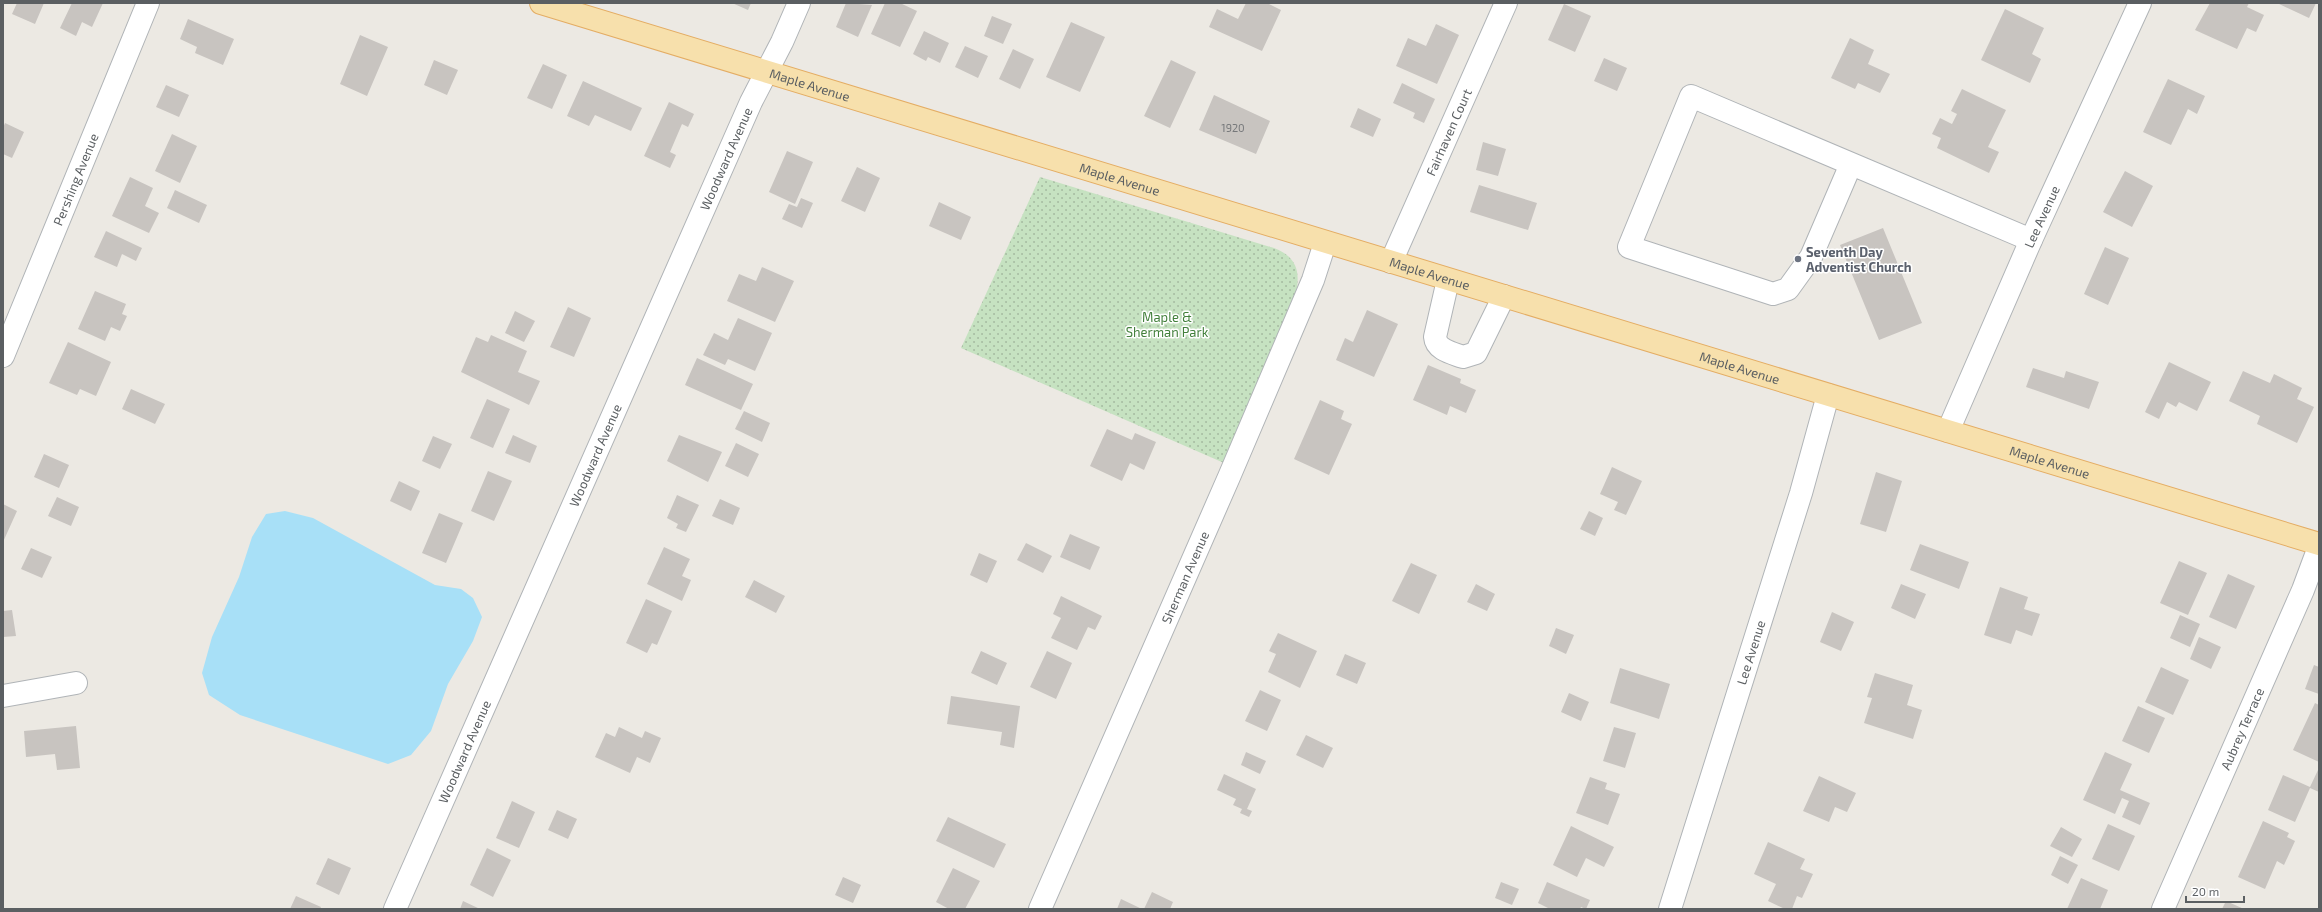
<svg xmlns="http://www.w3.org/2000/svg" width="2322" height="912" font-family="'Exo 2',sans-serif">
	<defs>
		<pattern id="park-dots" width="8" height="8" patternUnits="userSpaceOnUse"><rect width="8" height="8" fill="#c6e2c1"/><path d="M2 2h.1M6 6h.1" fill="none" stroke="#a4baa0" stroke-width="1.8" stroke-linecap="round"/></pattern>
	</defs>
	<rect width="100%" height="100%" fill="#ece9e3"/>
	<!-- park -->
	<path fill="url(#park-dots)" d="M1040 177 1274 248C1298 257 1301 274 1295 297L1224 463 961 348Z"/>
	<!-- water -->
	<path fill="#a8e0f7" d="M285 511 313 518 435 585 461 589 473 598 482 617 473 641 448 684 431 731 411 755 388 764 240 715 209 695 202 673 212 637 239 577 252 537 266 514Z"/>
	<!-- building -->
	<path fill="#c8c4c0" d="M17 3H44L35 24 12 14Z
		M72 3H103L92 27 82 22 76 36 60 28Z
		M732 3H751L748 10Z
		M846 3 872 5 858 37 836 27Z
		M885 3H900L917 11 900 47 871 34Z
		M1246 3H1267L1281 10 1262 51 1209 27 1217 9 1238 19Z
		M2210 3H2249L2247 7 2264 15 2256 32 2247 28 2237 49 2195 30Z
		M2277 3H2316L2309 18Z
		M1564 4 1591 16 1575 52 1548 40Z
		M2005 9 2044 28 2032 54 2041 59 2030 83 1981 60Z
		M992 16 1012 24 1003 44 984 36Z
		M188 19 234 39 223 65 195 53 197 47 180 39Z
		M1071 22 1105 37 1080 92 1046 77Z
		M1436 24 1459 35 1437 84 1396 66 1408 38 1426 46Z
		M924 31 949 43 940 63 928 57 926 61 913 54Z
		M360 35 388 47 367 96 340 84Z
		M1850 38 1874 50 1868 64 1890 74 1880 93 1858 83 1855 89 1831 78Z
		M965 46 988 56 978 78 955 67Z
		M1013 49 1034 59 1020 89 999 79Z
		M1604 58 1627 68 1617 91 1594 81Z
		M434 60 458 70 447 95 424 85Z
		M1171 60 1196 72 1170 128 1144 116Z
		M543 64 567 75 552 109 527 98Z
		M2168 79 2205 96 2197 114 2188 109 2171 145 2143 132Z
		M583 81 642 108 631 131 595 115 589 126 567 116Z
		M1402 83 1435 99 1424 123 1413 118 1415 113 1393 103Z
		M166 85 189 95 179 117 156 107Z
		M1962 89 2006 110 1988 147 1999 152 1989 173 1937 148 1941 138 1932 134 1940 118 1952 124 1957 114 1951 111Z
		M1214 95 1270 121 1256 154 1199 130Z
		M669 102 694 114 688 127 682 124 670 152 676 155 670 168 644 156Z
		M1358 108 1381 119 1373 137 1350 127Z
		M5 123 24 132 12 158 3 154V128Z
		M172 134 197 146 180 183 155 171Z
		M1483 142 1506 149 1498 176 1476 170Z
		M787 151 813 162 795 204 769 192Z
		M857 167 880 178 865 212 841 201Z
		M2125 171 2153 186 2132 227 2103 212Z
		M130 177 153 188 145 206 159 213 149 233 112 216Z
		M1479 185 1537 203 1528 230 1470 212Z
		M175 190 207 205 199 223 167 208Z
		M801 198 813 203 802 228 782 219 789 204 797 207Z
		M939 202 971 217 961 240 929 226Z
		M1883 228 1922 323 1879 340 1840 245Z
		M106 231 142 248 136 261 122 254 117 267 94 257Z
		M2105 247 2129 258 2108 305 2084 294Z
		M762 267 794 281 775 322 727 301 739 274 756 281Z
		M95 291 126 304 122 314 127 316 120 331 111 327 105 341 78 329Z
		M568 307 591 318 574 357 550 347Z
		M1367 310 1398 324 1374 377 1336 360 1345 338 1353 342Z
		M515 311 535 321 524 342 505 333Z
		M738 318 772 333 755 371 728 359 725 365 703 355 714 333 728 340Z
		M491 335 527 351 518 372 540 381 529 405 461 372 476 337 488 342Z
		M68 342 111 362 96 396 80 389 77 395 49 383Z
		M697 358 753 384 741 410 685 385Z
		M2169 362 2211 382 2197 411 2179 402 2176 407 2167 402 2159 419 2145 412Z
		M1428 365 1461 379 1460 383 1476 390 1466 413 1450 406 1447 415 1413 400Z
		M2033 368 2064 378 2066 371 2099 382 2089 409 2026 387Z
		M2243 371 2270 383 2274 374 2302 388 2297 399 2314 407 2297 443 2257 424 2260 416 2229 401Z
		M131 389 165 404 155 424 122 409Z
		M487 399 510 409 493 448 470 438Z
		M1320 400 1344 411 1341 419 1352 424 1329 475 1294 459Z
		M744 411 770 423 762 442 735 429Z
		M1107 429 1132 440 1135 433 1156 442 1144 470 1130 463 1122 481 1090 466Z
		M513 435 537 446 530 463 505 453Z
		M679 435 722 452 708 482 667 461Z
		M433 436 452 444 440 469 422 461Z
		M736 443 759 454 748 477 725 466Z
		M44 454 69 465 59 488 34 477Z
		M1612 467 1642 481 1626 515 1614 510 1618 502 1600 494Z
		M488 471 512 481 494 521 471 511Z
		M1876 472 1902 481 1886 532 1860 524Z
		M399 481 420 491 411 511 390 501Z
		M677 495 699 505 686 532 676 528 678 524 667 518Z
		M57 497 79 507 71 526 48 516Z
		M720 499 740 508 733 525 712 516Z
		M3 504 17 511 3 542Z
		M1589 511 1603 518 1595 536 1580 529Z
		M439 513 463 523 446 563 422 553Z
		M1070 534 1100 547 1090 570 1060 557Z
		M1026 543 1052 556 1043 573 1017 560Z
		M1920 544 1969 562 1959 589 1910 570Z
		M664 547 690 559 682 576 691 580 682 601 647 584Z
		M31 548 52 557 42 578 21 569Z
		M979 553 997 561 987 583 970 575Z
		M2179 561 2207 573 2188 615 2160 603Z
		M1411 563 1437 575 1419 614 1392 601Z
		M2228 574 2255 586 2236 629 2209 617Z
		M754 580 785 596 776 613 745 597Z
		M1476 584 1495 594 1487 611 1467 602Z
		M1901 584 1926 594 1915 619 1891 608Z
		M2000 587 2028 597 2024 609 2040 614 2032 636 2016 630 2011 644 1984 635Z
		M1061 596 1102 616 1095 630 1088 627 1077 650 1051 638 1061 618 1053 614Z
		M646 599 672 611 657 645 652 643 647 653 626 643Z
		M12 610 16 636 3 637V611Z
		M1832 612 1854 622 1841 651 1820 642Z
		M2180 615 2200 624 2190 647 2170 638Z
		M1556 628 1574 635 1566 654 1549 646Z
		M1278 633 1317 651 1300 688 1268 672 1276 654 1269 651Z
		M2199 637 2221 647 2211 669 2190 659Z
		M981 651 1007 663 997 685 971 673Z
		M1047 651 1072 663 1056 699 1030 687Z
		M1345 654 1366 663 1357 684 1336 675Z
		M2314 665 2319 667V694L2305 689Z
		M2161 667 2189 680 2173 715 2145 702Z
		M1620 668 1670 684 1659 719 1610 703Z
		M1875 673 1913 685 1907 705 1922 710 1913 739 1864 723 1872 698 1867 697Z
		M1260 690 1281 700 1267 731 1245 721Z
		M1569 693 1589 702 1581 721 1561 712Z
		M951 696 1020 706 1014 748 1000 745 1002 732 947 724Z
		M2315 703 2319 705V762L2293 750Z
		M2138 706 2165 718 2149 753 2122 741Z
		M76 726 80 768 57 770 55 754 26 757 24 731Z
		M619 727 642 738 645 731 661 738 650 763 637 757 630 773 595 757 606 733 615 737Z
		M1614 727 1636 733 1625 768 1603 761Z
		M1306 735 1333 748 1323 768 1296 755Z
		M1246 752 1266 761 1260 774 1241 765Z
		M2105 752 2132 764 2120 790 2150 803 2140 825 2122 817 2129 801 2122 798 2115 814 2083 800Z
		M2318 770 2319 792 2310 788 2295 822 2268 810 2283 775 2310 787Z
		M1224 774 1256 789 1247 809 1252 811 1249 817 1240 813 1242 809 1233 805 1236 799 1217 790Z
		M1819 776 1856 793 1847 812 1835 807 1829 822 1803 811Z
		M1590 777 1607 783 1605 789 1620 794 1608 825 1576 813Z
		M512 801 535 812 519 848 496 838Z
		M557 810 577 819 568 839 548 830Z
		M948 817 1006 844 994 868 936 841Z
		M2263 821 2289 833 2287 837 2295 841 2284 865 2277 861 2265 889 2238 877Z
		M2108 824 2135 836 2119 871 2092 859Z
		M1571 826 1614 847 1604 867 1586 858 1577 877 1553 865Z
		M2061 827 2082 839 2072 857 2050 846Z
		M1768 842 1805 859 1800 869 1813 874 1802 898 1797 896 1792 909H1785L1768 901 1776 884 1754 874Z
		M487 848 511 860 493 897 470 885Z
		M2060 856 2078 865 2068 884 2051 875Z
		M328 858 351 868 339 895 316 884Z
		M953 868 980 881 965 909H949L936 902Z
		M843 877 861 885 853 903 835 895Z
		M2081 878 2108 890 2100 909H2067Z
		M1501 882 1519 889 1512 905 1495 898Z
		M1547 882 1590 900 1586 909 1581 907 1580 909H1550L1538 903Z
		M1152 892 1173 902 1170 909H1144Z
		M296 896 321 907 320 909H290Z
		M1121 899 1142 909H1117Z
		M463 901 480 909H460Z
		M2226 901 2244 909H2222Z"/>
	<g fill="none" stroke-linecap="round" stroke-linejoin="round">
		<!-- minor casing -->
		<g stroke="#b0b4b7" stroke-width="24">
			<g id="minor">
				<path d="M1851 164 1811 257 1788 289 1773 294 1629 247 1691 96 2031 240"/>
				<path id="s1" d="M1391 262 1506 3"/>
				<path d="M1448 280 1435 337C1436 350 1452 353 1463 357L1476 353 1504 296"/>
				<path id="s2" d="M3 356 148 3"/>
				<path id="s3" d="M1948 431 2031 240 2140 3"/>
				<path d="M3 696 76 683"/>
				<path id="s4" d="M395 909 751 102 782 42 799 3"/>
				<path id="s5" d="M1040 909 1229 477 1313 280 1325 243"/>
				<path id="s6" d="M1670 909 1801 493 1828 395"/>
				<path id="s7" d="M2163 909 2303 590 2319 547"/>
			</g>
		</g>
		<!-- major casing -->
		<g stroke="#e4ad64" stroke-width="24">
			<g id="major">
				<path id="s8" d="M541 3 2319 544"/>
			</g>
		</g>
		<!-- minor -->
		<use href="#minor" stroke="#fff" stroke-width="22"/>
		<!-- major -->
		<use href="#major" stroke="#f7e0ac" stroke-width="22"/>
	</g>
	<!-- markers -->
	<circle fill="#6b7280" stroke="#fff" stroke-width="1.5" cx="1798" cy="259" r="4"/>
	<g text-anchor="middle" stroke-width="3" stroke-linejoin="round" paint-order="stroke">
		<!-- number labels -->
		<g font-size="11" fill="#76787a">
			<text x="1233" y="132">1920</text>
		</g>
		<!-- street labels -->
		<g font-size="13" fill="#5b5f62" stroke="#fff">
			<text dy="5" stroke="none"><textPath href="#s8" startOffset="281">Maple Avenue</textPath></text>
			<text dy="5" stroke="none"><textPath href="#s1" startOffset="142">Fairhaven Court</textPath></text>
			<text dy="5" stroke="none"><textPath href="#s4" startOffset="820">Woodward Avenue</textPath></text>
			<text dy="5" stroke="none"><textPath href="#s2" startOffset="191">Pershing Avenue</textPath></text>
			<text dy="5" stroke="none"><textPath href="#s8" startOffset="605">Maple Avenue</textPath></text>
			<text dy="5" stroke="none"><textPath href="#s3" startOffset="234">Lee Avenue</textPath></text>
			<text dy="5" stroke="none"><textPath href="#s8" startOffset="929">Maple Avenue</textPath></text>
			<text dy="5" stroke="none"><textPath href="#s8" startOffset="1253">Maple Avenue</textPath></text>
			<text dy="5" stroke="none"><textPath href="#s4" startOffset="496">Woodward Avenue</textPath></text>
			<text dy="5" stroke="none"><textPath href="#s8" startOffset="1577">Maple Avenue</textPath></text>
			<text dy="5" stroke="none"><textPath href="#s5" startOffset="362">Sherman Avenue</textPath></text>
			<text dy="5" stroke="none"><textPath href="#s6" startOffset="269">Lee Avenue</textPath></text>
			<text dy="5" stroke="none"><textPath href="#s7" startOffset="197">Aubrey Terrace</textPath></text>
			<text dy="5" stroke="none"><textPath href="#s4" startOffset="172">Woodward Avenue</textPath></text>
		</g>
		<!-- worship labels -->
		<g font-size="13" font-weight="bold" fill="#5b616d" stroke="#fff" text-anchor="start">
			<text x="1806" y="257">Seventh Day<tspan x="1806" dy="15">Adventist Church</tspan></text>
		</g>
		<!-- park labels -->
		<g font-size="13" fill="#43803c" stroke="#fff">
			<text x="1167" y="322">Maple &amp;<tspan x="1167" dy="15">Sherman Park</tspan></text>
		</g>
	</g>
	<!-- border -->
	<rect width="2322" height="912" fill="none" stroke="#5b5f62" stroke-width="8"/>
	<!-- scale -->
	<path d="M2186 896v6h58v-6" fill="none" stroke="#5b5f62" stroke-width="2"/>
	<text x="2192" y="896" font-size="12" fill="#5b5f62" stroke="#ffffff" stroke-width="3" paint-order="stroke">20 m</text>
</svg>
